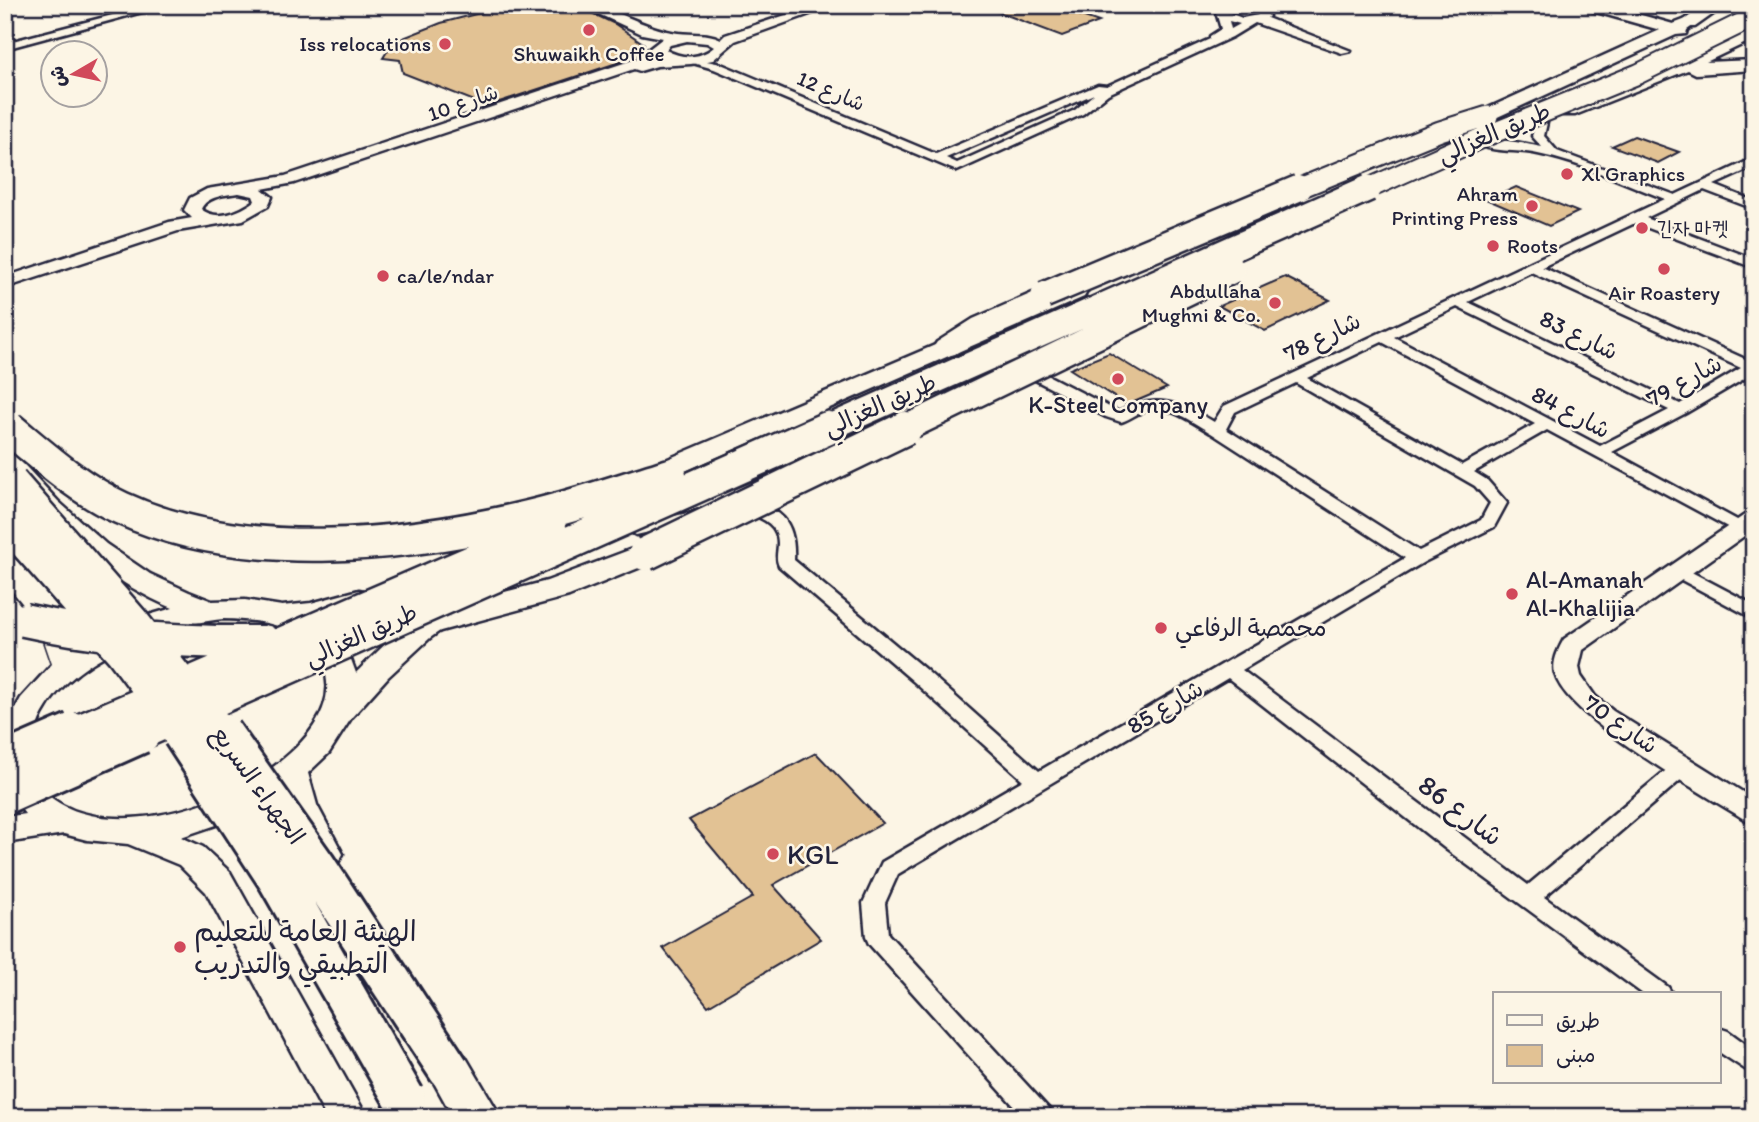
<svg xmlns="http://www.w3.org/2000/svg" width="1759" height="1122" font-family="Itim,'Playpen Sans Arabic','Poor Story',sans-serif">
	<rect width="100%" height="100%" fill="#fcf5e5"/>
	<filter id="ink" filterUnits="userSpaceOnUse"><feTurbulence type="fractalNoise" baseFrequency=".0143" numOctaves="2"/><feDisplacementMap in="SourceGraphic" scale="14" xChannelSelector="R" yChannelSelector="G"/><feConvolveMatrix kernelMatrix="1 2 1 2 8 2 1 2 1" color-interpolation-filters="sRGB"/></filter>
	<g filter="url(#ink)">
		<!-- building -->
		<path fill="#e2c294" stroke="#22223b" stroke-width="2" d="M511 5 577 6 615 24 644 44 641 52 635 57 487 106 403 73 400 60 383 58 393 42 441 23Z
			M980 5H1050L1099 22 1062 36Z
			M1634 136 1679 152 1658 163 1612 146Z
			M1516 187 1578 212 1549 226 1488 200Z
			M1285 277 1330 300 1265 331 1219 306Z
			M1109 353 1167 388 1127 405 1070 369Z
			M816 753 883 823 773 885 821 939 708 1006 663 948 753 897 689 820Z"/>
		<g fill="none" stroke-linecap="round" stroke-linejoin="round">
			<!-- minor casing -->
			<g stroke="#22223b" stroke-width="5">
				<path id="minor" d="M151 5H168L5 49V43Z
					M1224 5 1262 7 1269 16 1267 18 1351 51 1342 53 1255 23 1232 37 1108 94 1083 114 957 171 714 69 682 60 687 57 721 64 936 154 1098 85 1107 86 1210 39V36L1221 29 1216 12ZM1234 9 1256 11 1258 15 1242 18 1227 12ZM1229 21 1240 24 1231 29ZM1094 94 1075 110 957 163 946 158Z
					M1537 121 1547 123 1544 136 1557 151 1675 195 1754 158V167L1714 185 1754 201V209L1704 190 1646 218 1754 259V268L1635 223 1542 267 1754 363V373L1686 413 1612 452 1750 527 1741 532 1735 531 1547 430 1474 472 1487 480 1507 503 1494 527 1424 562 1242 670 1528 885 1676 762 1683 760 1690 762 1693 767 1690 772 1544 897 1668 987 1672 994H1643L1447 850 1228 678 898 874 885 903 888 934 1049 1109 1053 1117H1024L869 944 866 937 863 903 882 862 1023 780 913 681 779 566C775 558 778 552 778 543 778 520 754 515 736 511L734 507 742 502C781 505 796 522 794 560L927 671 1039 771 1405 558 1211 433C1193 423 1169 404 1147 410 1138 412 1131 419 1121 422L1106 417 1016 370 1014 367 1016 364H1026L1119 412C1154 392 1182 403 1214 422L1224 406 1665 199C1623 183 1582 163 1538 154 1523 150 1490 152 1480 145 1493 135 1526 144 1542 147L1532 136ZM1531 272 1741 368 1680 404 1468 302ZM1457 307 1669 410 1600 446 1394 337ZM1382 342 1535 424 1462 465 1307 378ZM1296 383 1475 486 1490 503 1481 520 1419 551 1226 429 1235 412Z
					M701 510 709 515 707 519 636 535 627 530 630 526Z
					M1680 566 1754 605V619L1674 576 1671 572Z
					M1719 1028 1728 1031 1754 1050V1075L1719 1052Z"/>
			</g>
			<!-- tertiary casing -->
			<g stroke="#22223b" stroke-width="5">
				<path id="tertiary" d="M579 5C614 5 643 29 678 33 693 35 707 32 721 39L725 35 816 5H835L735 41 713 60 691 64 657 66 640 71 634 69 294 183 262 189 272 197 268 206 243 220 178 231 5 288V277L169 222 192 218 184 210 190 198 207 189 285 176 636 59 663 38 642 34ZM687 41 707 43 714 47C700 59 682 59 666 50L670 45ZM239 193 253 196 255 201C240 212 217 222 201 209 207 196 225 195 239 193Z
					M1754 512V529L1583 650 1579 667 1581 676 1595 696 1613 711 1754 799V822L1744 819C1703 793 1566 718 1555 674 1552 662 1558 650 1564 639L1746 514Z"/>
			</g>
			<!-- primary casing -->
			<g stroke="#22223b" stroke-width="5">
				<path id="primary" d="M1580 5H1606L1673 24 1689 18 1697 23 1687 30 1686 34 1676 35 1467 131H1455L1452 127 1455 123 1660 30 1582 8Z
					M1744 33 1752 38 1750 41 1706 62 1754 60V70L1696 74 1688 70 1575 115H1563L1560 111 1563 107 1657 72Z
					M1076 285 1084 287 1087 292 1084 297 653 485 644 487 635 485 631 479 635 473Z
					M1065 329 1073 331 1076 336 1073 341 815 459 806 462 797 459 793 454 797 449Z
					M5 451 14 454 58 501 106 544 150 574 189 592 212 601 245 600 282 606 311 603 359 590 369 592 373 599 369 606 319 620 349 654 356 673C373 656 428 600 451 600 452 600 460 602 461 602L466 609 461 616 430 638 388 677 352 717 329 753 308 773 317 805 343 854 338 863 326 867 314 863 283 805 280 794 243 816 181 837 203 847 230 872 367 1117H326L206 892 179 865 128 844 87 840 64 834 5 843V817L25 814 5 788V727L21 698 52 664 38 623 5 582V555C32 562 68 620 78 646L125 622 173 608C104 580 54 529 5 475ZM223 619C256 620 292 622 314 650 390 748 117 881 38 785 27 773 30 755 33 740 49 664 155 626 223 619Z"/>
			</g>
			<!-- motorway casing -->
			<g stroke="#22223b" stroke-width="5">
				<path id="motorway" d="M1705 5H1726L1695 27H1683L1680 23Z
					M1754 29V41L1744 44 1735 38 1737 34Z
					M1044 288 1053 290 1056 295 1053 300 991 329 955 354 946 356 937 354 933 348 937 342 973 319Z
					M645 544 656 547 661 554 656 561 569 596 433 633 421 630 416 622 421 614 547 581Z
					M449 1050 465 1056 501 1117H453L427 1070 433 1056Z"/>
			</g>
			<!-- minor -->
			<use href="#minor" fill="#fcf5e5" fill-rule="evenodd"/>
			<!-- tertiary -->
			<use href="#tertiary" fill="#fcf5e5" fill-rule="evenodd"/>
			<!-- primary -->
			<use href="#primary" fill="#fcf5e5" fill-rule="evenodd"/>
			<!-- motorway -->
			<use href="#motorway" fill="#fcf5e5" fill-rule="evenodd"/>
			<!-- motorway-bridge-far3 casing -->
			<g stroke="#22223b" stroke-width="23" stroke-linecap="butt">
				<path id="motorway-bridge-far3" d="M1295 190 1440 131 1488 116
					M1365 190 1486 136 1638 74 1754 17"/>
			</g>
			<!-- motorway-bridge-far2 casing -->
			<g stroke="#22223b" stroke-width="30" stroke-linecap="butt">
				<path id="motorway-bridge-far2" d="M1044 295 1299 188
					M5 425 11 430
					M824 430 1369 188
					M902 430 1233 270"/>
			</g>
			<!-- motorway-bridge-far1 casing -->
			<g stroke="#22223b" stroke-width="37" stroke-linecap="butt">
				<path id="motorway-bridge-far1" d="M9 428C44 457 79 489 121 508 242 564 402 547 528 517 576 506 623 489 670 475
					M11 482 132 621 222 735
					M5 520 122 652 184 735
					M645 554 906 428
					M24 620C104 638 183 643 265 642
					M70 735 550 528
					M136 735 828 428"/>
			</g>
			<!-- motorway-bridge casing -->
			<g stroke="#22223b" stroke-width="46" stroke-linecap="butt">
				<path id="motorway-bridge" d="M183 733 279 880 404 1098
					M221 733 315 866 449 1070
					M5 763 74 733
					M5 793 140 733"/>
			</g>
			<!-- motorway-bridge-far3 -->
			<use href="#motorway-bridge-far3" stroke="#fcf5e5" stroke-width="19"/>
			<!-- motorway-bridge-far2 -->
			<use href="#motorway-bridge-far2" stroke="#fcf5e5" stroke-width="25"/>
			<!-- motorway-bridge-far1 -->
			<use href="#motorway-bridge-far1" stroke="#fcf5e5" stroke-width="32"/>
			<!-- motorway-bridge -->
			<use href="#motorway-bridge" stroke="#fcf5e5" stroke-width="40"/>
		</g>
	</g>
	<!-- markers -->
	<g fill="#d1495b" stroke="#fcf5e5" stroke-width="2.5">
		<circle cx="589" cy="30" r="7"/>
		<circle cx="445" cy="44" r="7"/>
		<circle cx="1567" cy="174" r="7"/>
		<circle cx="1532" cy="206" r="7"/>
		<circle cx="1642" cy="228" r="7"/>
		<circle cx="1493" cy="246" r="7"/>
		<circle cx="1664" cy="269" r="7"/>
		<circle cx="383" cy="276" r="7"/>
		<circle cx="1275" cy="303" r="7"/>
		<circle cx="1118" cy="379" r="7"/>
		<circle cx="1512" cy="594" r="7"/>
		<circle cx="1161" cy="628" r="7"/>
		<circle cx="773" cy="854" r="7"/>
		<circle cx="180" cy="947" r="7"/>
	</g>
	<g text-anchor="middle" stroke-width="5" stroke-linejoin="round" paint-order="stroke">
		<!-- far-poi labels -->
		<g font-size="21" fill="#22223b" stroke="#fcf5e5" text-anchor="start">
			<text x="431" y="51" text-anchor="end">Iss relocations</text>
			<text x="589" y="61" text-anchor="middle">Shuwaikh Coffee</text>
			<text x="1581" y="181">Xl Graphics</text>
			<text x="1518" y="201" text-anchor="end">Ahram<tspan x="1518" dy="24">Printing Press</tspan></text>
			<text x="1656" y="235">긴자 마켓</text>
			<text x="1507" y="253">Roots</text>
			<text x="397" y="283">ca/le/ndar</text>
			<text x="1261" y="298" text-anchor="end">Abdullaha<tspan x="1261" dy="24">Mughni &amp; Co.</tspan></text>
			<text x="1664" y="300" text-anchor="middle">Air Roastery</text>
		</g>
		<!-- far-street labels -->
		<g font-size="21" fill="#22223b" stroke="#fcf5e5">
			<text transform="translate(831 91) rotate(23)" y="7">شارع 12</text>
			<text transform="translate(463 103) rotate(-19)" y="7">شارع 10</text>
		</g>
		<!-- street labels -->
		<g font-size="24" fill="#22223b" stroke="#fcf5e5">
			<text transform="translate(1494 133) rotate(-23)" y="8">طريق الغزالي</text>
			<text transform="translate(1579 335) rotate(26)" y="8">شارع 83</text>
			<text transform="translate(1322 337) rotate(-26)" y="8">شارع 78</text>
			<text transform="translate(1684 381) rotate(-29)" y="8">شارع 79</text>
			<text transform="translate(880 405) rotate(-24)" y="8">طريق الغزالي</text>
			<text transform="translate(1571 412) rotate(28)" y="8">شارع 84</text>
			<text transform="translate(361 635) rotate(-24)" y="8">طريق الغزالي</text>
			<text transform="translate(1165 707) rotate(-30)" y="8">شارع 85</text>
			<text transform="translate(1621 724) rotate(35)" y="8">شارع 70</text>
			<text transform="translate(258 785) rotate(54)" y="8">الجهراء السريع</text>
		</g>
		<!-- poi labels -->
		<g font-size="24" fill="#22223b" stroke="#fcf5e5" text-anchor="start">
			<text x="1118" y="413" text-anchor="middle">K-Steel Company</text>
			<text x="1526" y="588">Al-Amanah<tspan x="1526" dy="28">Al-Khalijia</tspan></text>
			<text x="1175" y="636">محمصة الرفاعي</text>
		</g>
		<!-- near-street labels -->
		<g font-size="28" fill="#22223b" stroke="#fcf5e5">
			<text transform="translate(1461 810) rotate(37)" y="10">شارع 86</text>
		</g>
		<!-- near-poi labels -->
		<g font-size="28" fill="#22223b" stroke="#fcf5e5" text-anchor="start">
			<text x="787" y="864">KGL</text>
			<text x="194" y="941">الهيئة العامة للتعليم<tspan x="194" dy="32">التطبيقي والتدريب</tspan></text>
		</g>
	</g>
	<!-- margin -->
	<rect width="1759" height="1122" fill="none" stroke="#fcf5e5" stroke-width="28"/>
	<rect x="14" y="14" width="1731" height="1094" fill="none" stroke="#22223b" stroke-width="2.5" filter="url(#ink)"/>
	<!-- legend -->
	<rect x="1493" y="992" width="228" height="91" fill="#fcf5e5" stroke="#a5a1a1" stroke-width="2"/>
	<rect x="1507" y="1015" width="35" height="10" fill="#fcf5e5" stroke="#a5a1a1" stroke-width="2"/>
	<text x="1556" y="1028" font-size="21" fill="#22223b">طريق</text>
	<rect x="1507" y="1045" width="35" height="21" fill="#e2c294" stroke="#a5a1a1" stroke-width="2"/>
	<text x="1556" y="1062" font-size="21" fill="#22223b">مبنى</text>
	<!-- north arrow -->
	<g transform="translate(74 74) rotate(261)"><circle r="33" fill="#fcf5e5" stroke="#a5a1a1" stroke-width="2"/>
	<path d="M0-5L12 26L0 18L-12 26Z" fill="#d1495b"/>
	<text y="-10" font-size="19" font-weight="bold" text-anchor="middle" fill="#22223b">ش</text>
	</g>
</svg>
